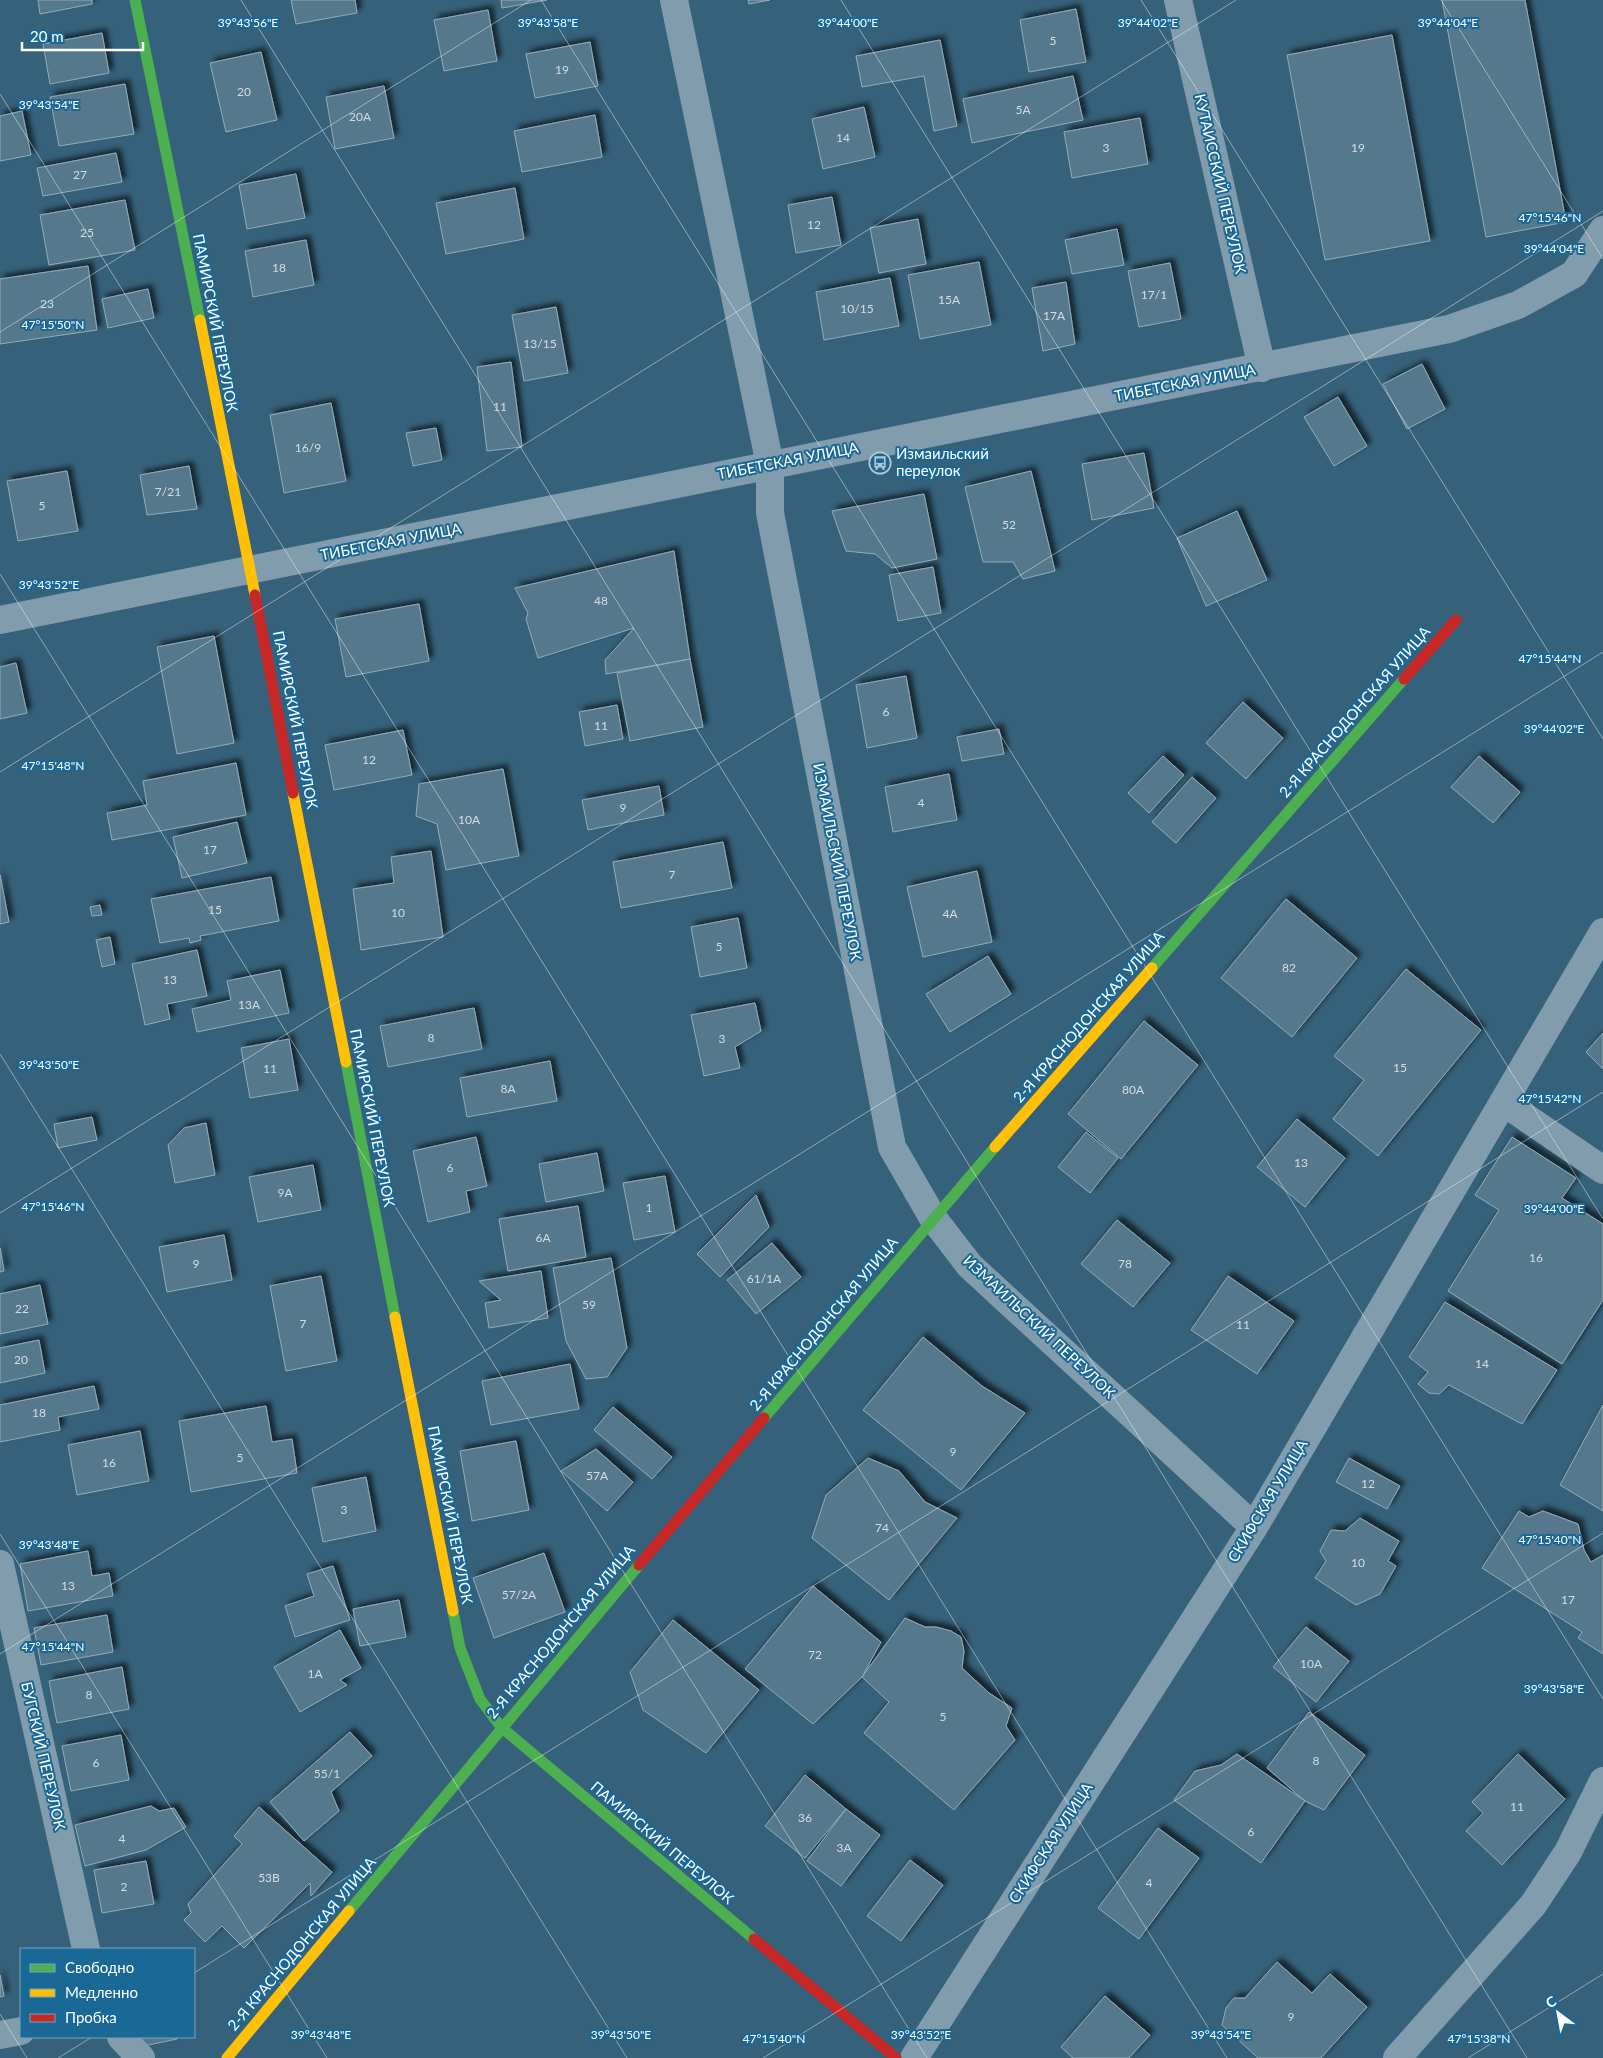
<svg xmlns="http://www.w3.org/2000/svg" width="1603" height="2058" font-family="Lato,sans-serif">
	<defs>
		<filter id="shadow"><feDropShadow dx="4.5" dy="-4.5" stdDeviation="2.5" flood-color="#0009"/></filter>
	</defs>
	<rect width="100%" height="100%" fill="#36617a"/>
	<!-- building -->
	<path fill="#56788c" stroke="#94acba" filter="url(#shadow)" d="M38 0H92V4L40 14Z
		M291 0H355L357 13 296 24Z
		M501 0H547L502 8Z
		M748 0H770L749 4Z
		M1442 0H1525L1566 222 1486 237Z
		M1076 9 1086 62 1029 72 1020 20Z
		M488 10 497 61 444 71 434 20Z
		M102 33 109 73 50 84 43 44Z
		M1392 35 1430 241 1325 260 1287 55Z
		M940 40 957 126 934 131 924 76 862 87 856 56Z
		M590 42 598 86 535 98 526 54Z
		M261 52 277 120 226 132 210 63Z
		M1073 76 1083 120 972 143 963 99Z
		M125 84 134 134 59 146 50 97Z
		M384 86 394 138 335 149 326 97Z
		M864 107 875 157 823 169 812 119Z
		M22 111 31 155 0 161V116Z
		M595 115 602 157 522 172 514 131Z
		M1140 118 1148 164 1072 178 1064 132Z
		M116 153 122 182 43 196 37 168Z
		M296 174 305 218 247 229 239 185Z
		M515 188 524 239 446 254 436 203Z
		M832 197 841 245 796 253 788 205Z
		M125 200 135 250 49 265 40 215Z
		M918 219 926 264 879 273 870 228Z
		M1117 229 1124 265 1072 274 1065 240Z
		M306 240 314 285 253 297 245 251Z
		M979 262 991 325 920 339 908 275Z
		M1170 263 1181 319 1139 327 1128 271Z
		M88 266 97 330 0 344V279Z
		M890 278 899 326 824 340 816 292Z
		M1066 282 1075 344 1043 351 1032 288Z
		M148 289 154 318 108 328 102 299Z
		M556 307 568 373 524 381 512 315Z
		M511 362 522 447 487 451 477 367Z
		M1422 364 1445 409 1407 429 1383 384Z
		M1338 397 1367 446 1334 466 1304 417Z
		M331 403 346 481 284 493 270 415Z
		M436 428 442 460 413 466 406 433Z
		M1144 453 1154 508 1092 520 1082 464Z
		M189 466 197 509 147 515 140 475Z
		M67 471 78 531 18 541 7 481Z
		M1031 471 1055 571 1023 579 1013 562H983L965 487Z
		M924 494 937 559 892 568 875 554 846 551 832 511Z
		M1237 511 1267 580 1206 606 1177 538Z
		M674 551 690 659 606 674 605 660 634 628 538 658 526 619 528 613 515 588Z
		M933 567 941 613 898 621 889 575Z
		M419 604 429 661 346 677 335 619Z
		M214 636 234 743 177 754 157 647Z
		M690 659 703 727 630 741 617 673Z
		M16 663 27 713 0 719V667Z
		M906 676 917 738 867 748 856 685Z
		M1243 702 1283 738 1246 779 1206 743Z
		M617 705 623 739 585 746 579 712Z
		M999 729 1004 754 962 761 957 737Z
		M403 730 412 775 334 790 325 745Z
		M1163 756 1184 775 1149 813 1128 793Z
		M1479 756 1520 792 1493 823 1451 787Z
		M236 763 246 815 112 840 107 813 147 805 143 781Z
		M503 769 519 856 446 870 437 824 416 816 419 784Z
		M949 774 957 820 893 832 885 787Z
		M1192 777 1216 798 1176 843 1152 822Z
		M659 786 664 815 588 830 582 800Z
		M237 822 247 863 182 878 173 837Z
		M723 842 732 888 621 908 613 862Z
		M431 851 443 937 361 950 353 889 394 883 391 857Z
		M977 871 992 942 923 957 907 887Z
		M0 875 9 922 0 924Z
		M271 877 279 921 200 936 201 940 190 943 189 938 160 943 151 899Z
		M1286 899 1357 958 1292 1037 1221 978Z
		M100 905 102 915 92 916 90 907Z
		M738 918 747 968 700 977 691 927Z
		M110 937 115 964 102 967 96 940Z
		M197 950 207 996 167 1004 170 1019 145 1025 132 964Z
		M988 956 1011 994 950 1032 926 994Z
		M1406 969 1481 1030 1378 1156 1333 1119 1364 1080 1334 1056Z
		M280 970 289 1013 197 1032 192 1009 231 1000 227 981Z
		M755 1003 761 1031 735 1047 740 1068 704 1076 691 1015Z
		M474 1008 482 1049 388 1067 380 1026Z
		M1144 1021 1198 1065 1121 1159 1068 1114Z
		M1603 1033V1069L1586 1052Z
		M289 1039 298 1090 250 1098 241 1048Z
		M550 1061 557 1101 467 1117 460 1078Z
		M92 1117 97 1140 58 1148 54 1124Z
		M1297 1119 1345 1158 1305 1207 1257 1167Z
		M206 1123 215 1175 175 1183 168 1145 184 1128Z
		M1086 1132 1118 1158 1090 1193 1058 1167Z
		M476 1137 487 1186 466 1191 470 1212 428 1222 413 1151Z
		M1512 1137 1576 1178 1562 1198 1603 1224V1300L1562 1364 1448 1291 1499 1210 1475 1195Z
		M597 1153 604 1191 546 1202 539 1164Z
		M313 1165 321 1210 258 1222 249 1177Z
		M665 1176 675 1232 634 1240 623 1183Z
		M756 1195 769 1227 720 1277 697 1254Z
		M578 1206 586 1257 508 1271 499 1219Z
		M1117 1220 1170 1263 1133 1307 1081 1264Z
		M224 1235 232 1280 167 1292 159 1247Z
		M772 1243 801 1277 756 1314 727 1280Z
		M0 1248 4 1271 0 1272Z
		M611 1258 627 1348 607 1377 586 1379 566 1341 553 1268Z
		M541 1271 548 1318 489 1328 485 1303 501 1300 479 1281Z
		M321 1276 337 1361 286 1371 270 1286Z
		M1228 1276 1294 1321 1257 1374 1191 1330Z
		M40 1285 48 1324 0 1334V1294Z
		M1445 1302 1557 1370 1522 1424 1449 1385 1439 1394 1429 1393 1418 1384 1428 1372 1409 1357Z
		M923 1337 982 1386 1025 1413 961 1490 863 1410Z
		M39 1340 45 1373 0 1383V1348Z
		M570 1364 579 1409 491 1425 482 1381Z
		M94 1386 99 1409 58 1417 60 1430 0 1442V1405Z
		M1603 1405V1511L1560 1485Z
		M266 1406 272 1442 292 1439 297 1473 191 1492 179 1421Z
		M613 1407 672 1457 652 1479 594 1430Z
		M140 1431 149 1481 77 1495 68 1445Z
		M516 1441 529 1510 472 1521 460 1451Z
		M596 1449 633 1482 607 1511 561 1471Z
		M868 1458 899 1471 925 1502 957 1518 889 1600 812 1538 826 1495Z
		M1349 1458 1400 1486 1387 1509 1336 1482Z
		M366 1477 376 1531 323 1542 312 1488Z
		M1519 1511 1529 1517 1543 1511 1578 1524 1584 1550 1591 1562 1603 1555V1654L1578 1638 1582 1632 1482 1568Z
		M1360 1518 1399 1541 1388 1561 1396 1566 1380 1594 1356 1605 1315 1578 1326 1561 1320 1551 1331 1530 1345 1531Z
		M88 1551 92 1576 109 1573 113 1596 28 1611 20 1564Z
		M544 1553 565 1612 494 1638 473 1578Z
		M333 1566 350 1620 295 1637 285 1606 314 1596 307 1574Z
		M813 1586 881 1642 862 1677 813 1724 745 1669Z
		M399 1600 406 1637 360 1646 353 1609Z
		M107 1615 113 1652 41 1665 34 1628Z
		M905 1618 925 1627H936L951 1631 961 1637 964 1651 962 1668 989 1693 1012 1708 1006 1726 1015 1740 954 1810 864 1733 889 1702 862 1677Z
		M673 1620 759 1690 706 1753 643 1710 630 1672Z
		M1306 1627 1349 1661 1316 1702 1273 1667Z
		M340 1630 361 1668 340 1680 347 1685 300 1712 274 1667Z
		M122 1667 129 1709 57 1723 49 1681Z
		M1309 1712 1365 1755 1324 1810 1305 1801 1267 1768Z
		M350 1732 372 1756 331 1792 339 1811 304 1841 270 1802Z
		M121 1735 129 1780 71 1791 62 1746Z
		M1237 1754 1305 1801 1261 1863 1174 1800 1195 1771 1221 1765Z
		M1518 1754 1565 1799 1502 1865 1466 1831 1483 1813 1472 1802Z
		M805 1775 846 1809 805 1858 765 1826Z
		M151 1806 159 1811 174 1808 186 1827 146 1850 85 1866 75 1825Z
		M259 1807 332 1872 311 1896 310 1883 244 1948 222 1926 205 1942 184 1920 191 1913 188 1904 242 1844 234 1836Z
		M846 1809 880 1835 841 1886 807 1861Z
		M1158 1828 1199 1858 1139 1939 1098 1908Z
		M910 1860 943 1885 901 1941 867 1916Z
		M146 1861 154 1904 102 1913 94 1870Z
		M1277 1962 1312 1993 1330 1974 1367 2007 1321 2058H1258L1222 2025 1226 2008 1234 1998H1245Z
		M0 1975 4 1996 0 1997Z
		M1105 1996 1150 2035 1129 2058H1073L1061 2047Z
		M137 2037H177V2039L139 2047Z"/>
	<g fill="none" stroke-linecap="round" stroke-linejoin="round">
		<!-- street -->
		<path stroke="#809cad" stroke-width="28" d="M674 0 770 465V513L892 1147 933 1218 970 1266 1254 1527
			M1178 0 1262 368
			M0 620 1449 329 1518 305 1574 274 1603 230
			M1503 1102 1603 1170
			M0 1564 86 1949
			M0 2035 21 2031
			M121 2037 141 2058
			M914 2058 1254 1527 1603 932
			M1397 2058 1533 1905 1568 1852 1603 1781"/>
		<!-- fast -->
		<path stroke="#4caf50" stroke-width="11" d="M135 0 200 320
			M1152 968 1404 679
			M346 1062 395 1317
			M764 1418 995 1147
			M453 1611 460 1648 480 1699 501 1727 754 1939
			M349 1911 639 1565"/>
		<!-- slow -->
		<path stroke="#ffc107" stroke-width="11" d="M200 320 255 595
			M293 793 346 1062
			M995 1147 1152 968
			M395 1317 453 1611
			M227 2058 349 1911"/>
		<!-- jam -->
		<path stroke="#c62828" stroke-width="11" d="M255 595 293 793
			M1404 679 1456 620
			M639 1565 764 1418
			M754 1939 896 2058"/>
	</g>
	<!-- ticks -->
	<path fill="none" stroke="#fff" stroke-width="1" stroke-opacity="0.45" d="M241 0 1527 2058M541 0 1603 1699M841 0 1603 1219M1141 0 1603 739M1441 0 1603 259M0 94 1227 2058M0 332 531 0M0 574 927 2058M0 772 1236 0M0 1054 627 2058M0 1213 1603 211M0 1534 327 2058M0 1654 1603 652M194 1973 1603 1092M0 2014 27 2058M58 2058 92 2037M763 2058 1603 1533M1468 2058 1603 1974"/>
	<!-- icons -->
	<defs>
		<g id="bus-ring" transform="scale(1.125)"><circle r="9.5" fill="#1a6896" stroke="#b9c8d0" stroke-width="1.5"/><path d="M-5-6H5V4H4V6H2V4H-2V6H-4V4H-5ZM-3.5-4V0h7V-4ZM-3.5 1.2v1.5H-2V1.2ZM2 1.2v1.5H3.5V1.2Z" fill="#b9c8d0"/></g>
	</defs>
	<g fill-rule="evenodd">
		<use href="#bus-ring" x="880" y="463"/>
	</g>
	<g text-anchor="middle" stroke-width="4" stroke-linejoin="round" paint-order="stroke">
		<!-- number labels -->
		<g font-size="12" fill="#d5dde2">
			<text x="1053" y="45">5</text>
			<text x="562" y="74">19</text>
			<text x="244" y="96">20</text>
			<text x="1023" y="114">5А</text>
			<text x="360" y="121">20А</text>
			<text x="843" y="142">14</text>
			<text x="1106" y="152">3</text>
			<text x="1358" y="152">19</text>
			<text x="80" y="179">27</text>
			<text x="814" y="229">12</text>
			<text x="87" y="237">25</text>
			<text x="279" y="272">18</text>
			<text x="1154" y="299">17/1</text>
			<text x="949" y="304">15А</text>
			<text x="47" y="308">23</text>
			<text x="857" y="313">10/15</text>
			<text x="1054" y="320">17А</text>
			<text x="540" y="348">13/15</text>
			<text x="500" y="411">11</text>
			<text x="308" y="452">16/9</text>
			<text x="168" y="496">7/21</text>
			<text x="42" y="510">5</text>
			<text x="1009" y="529">52</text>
			<text x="601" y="605">48</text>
			<text x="886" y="716">6</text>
			<text x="601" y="730">11</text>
			<text x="369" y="764">12</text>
			<text x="921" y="807">4</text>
			<text x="623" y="812">9</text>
			<text x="469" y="824">10А</text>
			<text x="210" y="854">17</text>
			<text x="672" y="879">7</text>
			<text x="215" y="914">15</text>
			<text x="398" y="917">10</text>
			<text x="950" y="918">4А</text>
			<text x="719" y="951">5</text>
			<text x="1289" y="972">82</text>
			<text x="170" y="984">13</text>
			<text x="249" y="1009">13А</text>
			<text x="431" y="1042">8</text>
			<text x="722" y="1043">3</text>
			<text x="1400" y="1072">15</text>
			<text x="270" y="1073">11</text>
			<text x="508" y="1093">8А</text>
			<text x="1133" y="1094">80А</text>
			<text x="1301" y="1167">13</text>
			<text x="450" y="1172">6</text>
			<text x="285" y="1197">9А</text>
			<text x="649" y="1212">1</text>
			<text x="543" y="1242">6А</text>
			<text x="1536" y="1262">16</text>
			<text x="196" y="1268">9</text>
			<text x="1125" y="1268">78</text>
			<text x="764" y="1283">61/1А</text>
			<text x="589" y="1309">59</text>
			<text x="22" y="1313">22</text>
			<text x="303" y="1328">7</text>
			<text x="1243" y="1329">11</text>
			<text x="21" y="1364">20</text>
			<text x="1482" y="1368">14</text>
			<text x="39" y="1417">18</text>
			<text x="953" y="1456">9</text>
			<text x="240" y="1462">5</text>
			<text x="109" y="1467">16</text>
			<text x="597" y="1480">57А</text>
			<text x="1368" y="1488">12</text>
			<text x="344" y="1514">3</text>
			<text x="882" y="1532">74</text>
			<text x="1358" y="1567">10</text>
			<text x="68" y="1590">13</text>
			<text x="519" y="1599">57/2А</text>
			<text x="1568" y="1604">17</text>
			<text x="815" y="1659">72</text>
			<text x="1311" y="1668">10А</text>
			<text x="315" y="1678">1А</text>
			<text x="89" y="1699">8</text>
			<text x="943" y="1721">5</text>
			<text x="1316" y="1765">8</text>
			<text x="96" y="1767">6</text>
			<text x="327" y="1778">55/1</text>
			<text x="1517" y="1811">11</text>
			<text x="805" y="1822">36</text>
			<text x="1251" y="1836">6</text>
			<text x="122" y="1843">4</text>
			<text x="844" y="1852">3А</text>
			<text x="269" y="1882">53В</text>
			<text x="1149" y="1887">4</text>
			<text x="124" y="1891">2</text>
			<text x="1291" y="2021">9</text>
		</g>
		<!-- street labels -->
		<g font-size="15" fill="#fff" stroke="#1a6896">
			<text transform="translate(1220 184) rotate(77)" y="5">КУТАИССКИЙ ПЕРЕУЛОК</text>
			<text transform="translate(215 323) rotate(79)" y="5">ПАМИРСКИЙ ПЕРЕУЛОК</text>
			<text transform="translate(1185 383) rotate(-11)" y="5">ТИБЕТСКАЯ УЛИЦА</text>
			<text transform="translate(788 461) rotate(-11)" y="5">ТИБЕТСКАЯ УЛИЦА</text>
			<text transform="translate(391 542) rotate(-11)" y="5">ТИБЕТСКАЯ УЛИЦА</text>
			<text transform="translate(1355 712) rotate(-49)" y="5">2-Я КРАСНОДОНСКАЯ УЛИЦА</text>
			<text transform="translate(295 720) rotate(79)" y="5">ПАМИРСКИЙ ПЕРЕУЛОК</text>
			<text transform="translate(837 862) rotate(79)" y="5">ИЗМАИЛЬСКИЙ ПЕРЕУЛОК</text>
			<text transform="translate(1089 1017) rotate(-49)" y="5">2-Я КРАСНОДОНСКАЯ УЛИЦА</text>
			<text transform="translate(372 1118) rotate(79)" y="5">ПАМИРСКИЙ ПЕРЕУЛОК</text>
			<text transform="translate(824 1324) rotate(-50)" y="5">2-Я КРАСНОДОНСКАЯ УЛИЦА</text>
			<text transform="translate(1039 1327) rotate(43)" y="5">ИЗМАИЛЬСКИЙ ПЕРЕУЛОК</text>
			<text transform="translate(1268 1501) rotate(-59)" y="5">СКИФСКАЯ УЛИЦА</text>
			<text transform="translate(450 1515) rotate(79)" y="5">ПАМИРСКИЙ ПЕРЕУЛОК</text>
			<text transform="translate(561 1632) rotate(-50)" y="5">2-Я КРАСНОДОНСКАЯ УЛИЦА</text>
			<text transform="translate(43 1756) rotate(77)" y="5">БУГСКИЙ ПЕРЕУЛОК</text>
			<text transform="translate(662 1843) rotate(40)" y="5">ПАМИРСКИЙ ПЕРЕУЛОК</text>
			<text transform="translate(1051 1843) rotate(-57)" y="5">СКИФСКАЯ УЛИЦА</text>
			<text transform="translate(302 1944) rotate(-50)" y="5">2-Я КРАСНОДОНСКАЯ УЛИЦА</text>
		</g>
		<!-- poi labels -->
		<g font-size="15" fill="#fff" stroke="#1a6896" text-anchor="start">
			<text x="896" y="459">Измаильский<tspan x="896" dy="17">переулок</tspan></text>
		</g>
	</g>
	<g font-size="12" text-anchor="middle" fill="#fff" stroke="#1a6896" stroke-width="4" stroke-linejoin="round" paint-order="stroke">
		<text x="248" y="27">39°43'56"E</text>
		<text x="848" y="27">39°44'00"E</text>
		<text x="1148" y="27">39°44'02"E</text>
		<text x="548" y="27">39°43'58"E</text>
		<text x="1448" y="27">39°44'04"E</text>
		<text x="49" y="109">39°43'54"E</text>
		<text x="1550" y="222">47°15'46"N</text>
		<text x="1554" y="253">39°44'04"E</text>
		<text x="53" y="329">47°15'50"N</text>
		<text x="49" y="589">39°43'52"E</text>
		<text x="1550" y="663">47°15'44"N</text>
		<text x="1554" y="733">39°44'02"E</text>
		<text x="53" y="770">47°15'48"N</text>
		<text x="49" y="1069">39°43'50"E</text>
		<text x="1550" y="1103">47°15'42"N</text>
		<text x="53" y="1211">47°15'46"N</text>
		<text x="1554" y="1213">39°44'00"E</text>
		<text x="1550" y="1544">47°15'40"N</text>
		<text x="49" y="1549">39°43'48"E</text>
		<text x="53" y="1651">47°15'44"N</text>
		<text x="1554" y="1693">39°43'58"E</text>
		<text x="321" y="2039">39°43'48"E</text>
		<text x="621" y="2039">39°43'50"E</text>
		<text x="921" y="2039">39°43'52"E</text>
		<text x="1221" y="2039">39°43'54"E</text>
		<text x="774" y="2043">47°15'40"N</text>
		<text x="1479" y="2043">47°15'38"N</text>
	</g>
	<!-- legend -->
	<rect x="20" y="1948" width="175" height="90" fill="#1a6896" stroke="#76a4c0"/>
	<rect x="30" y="1964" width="25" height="8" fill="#4caf50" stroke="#76a4c0"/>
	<text x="65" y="1973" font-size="15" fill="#ffffff">Свободно</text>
	<rect x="30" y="1989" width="25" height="8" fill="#ffc107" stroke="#76a4c0"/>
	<text x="65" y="1998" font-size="15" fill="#ffffff">Медленно</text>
	<rect x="30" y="2014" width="25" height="8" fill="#c62828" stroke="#76a4c0"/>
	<text x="65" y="2023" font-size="15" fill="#ffffff">Пробка</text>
	<!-- north arrow -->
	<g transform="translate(1558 2013) rotate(328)" stroke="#1a6896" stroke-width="4" paint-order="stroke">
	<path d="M0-4L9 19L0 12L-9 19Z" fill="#ffffff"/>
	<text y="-8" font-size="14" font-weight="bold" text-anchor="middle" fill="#ffffff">С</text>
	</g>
	<!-- scale -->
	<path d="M22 42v8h121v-8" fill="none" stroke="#ffffff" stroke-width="2.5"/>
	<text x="30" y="42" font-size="15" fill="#ffffff" stroke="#1a6896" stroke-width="4" paint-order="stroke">20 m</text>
</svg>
